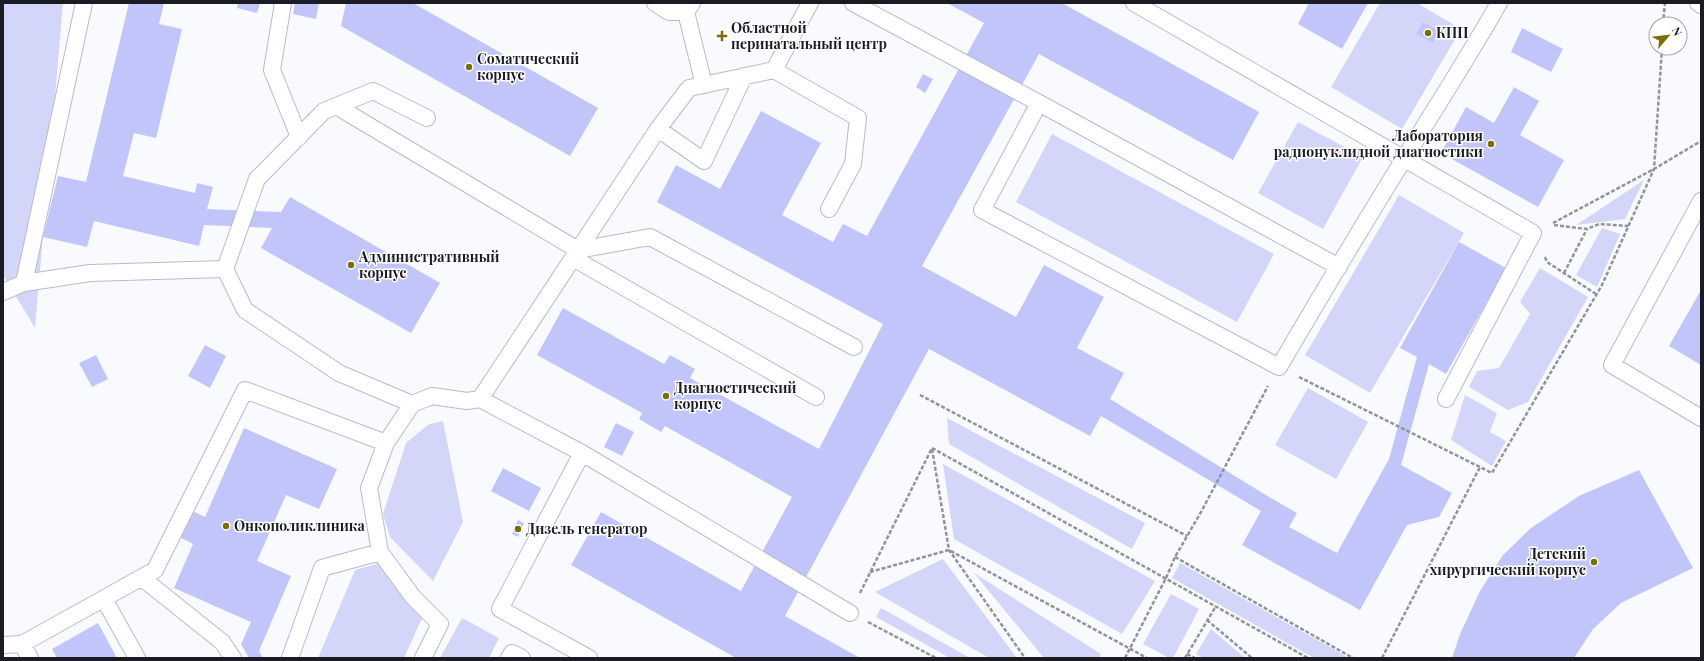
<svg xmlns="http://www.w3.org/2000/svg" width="1704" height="661" font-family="'Playfair Display',serif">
	<rect width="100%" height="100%" fill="#f9fafe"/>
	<!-- green -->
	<path fill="#d3d6f8" d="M3 3H63L35 328 3 275Z
		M1380 3H1417L1461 29 1402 129 1331 87Z
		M1298 122 1363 157 1323 229 1258 193Z
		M1052 134 1274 254 1237 322 1016 202Z
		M1644 180 1625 219 1576 225Z
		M1399 195 1464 233 1370 393 1305 355Z
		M1602 228 1620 234 1597 287 1576 275Z
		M1540 268 1588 297 1528 402 1508 410 1469 387 1477 371 1499 368 1530 314 1520 302Z
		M1308 388 1368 422 1336 479 1275 445Z
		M1465 395 1497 413 1490 432 1506 441 1492 466 1451 440Z
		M947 418 1145 523 1132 549 949 444Z
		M443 421 463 522 433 581 390 537 383 514 406 443 429 424Z
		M943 464 1155 581 1122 634 954 539Z
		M943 559 1017 658H989L875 592Z
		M380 563 423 616 404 658H318L355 570Z
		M1180 563 1349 658H1314L1172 578Z
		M974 573 1101 654 1099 658H1044Z
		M1171 594 1199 609 1173 658H1169L1143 644Z
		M881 608 970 658H950L876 617Z
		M462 618 499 638 489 658H440Z
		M1211 629 1245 658H1203L1196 654Z"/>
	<!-- building -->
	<path fill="#c1c5f9" d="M129 3H164L159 24 182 29 156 138 134 133 123 176 195 193 197 183 213 187 207 209 281 212 290 197 440 283 411 333 261 248 272 228 204 225 199 246 94 221 87 247 43 237 58 176 86 182Z
		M238 3H260L257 13 237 8Z
		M295 3H319L316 19 293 14Z
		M346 3H413L598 108 570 156 341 26Z
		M947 3H1062L1259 112 1233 160 1039 54 922 266 1016 317 1044 265 1104 297 1077 348 1124 373 1110 399 1269 497 1297 513 1289 527 1337 553 1389 459 1417 357 1400 348 1459 242 1506 268 1446 374 1429 364 1401 465 1452 493 1439 517 1407 525 1360 610 1242 545 1261 511 1101 416 1090 436 929 349 785 616 860 658H736L571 565 601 512 741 591 792 497 665 426 661 432 639 419 642 413 537 355 563 308 664 364 670 355 695 369 690 378 819 449 883 324 657 202 676 165 720 189 761 111 821 143 782 215 833 242 843 224 867 236 984 23Z
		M1309 3H1368L1342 49 1298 24Z
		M1423 22 1440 31 1433 43 1416 34Z
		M1522 28 1563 49 1551 72 1511 52Z
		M923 74 933 79 925 93 916 87Z
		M1514 87 1539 101 1520 135 1564 160 1538 207 1441 153 1466 107 1494 123Z
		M1701 290V365L1669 346Z
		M205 345 226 356 210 388 188 376Z
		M96 355 108 379 92 387 79 363Z
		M616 423 634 432 622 456 604 447Z
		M244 428 337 469 319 509 286 495 257 561 291 576 259 651 263 658H249L241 644 251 622 174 588 193 544 177 536 188 509 205 517Z
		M503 468 541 488 529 511 491 491Z
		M1639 470 1693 568 1621 603 1593 629 1574 658H1452L1460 634 1480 591 1503 555 1531 528 1579 496Z
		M518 520 524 523 518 537 512 534Z
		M98 623 117 658H57L52 649Z"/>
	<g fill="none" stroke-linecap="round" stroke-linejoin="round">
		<!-- lane casing -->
		<g stroke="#b8bacf" stroke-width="18">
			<path id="lane" d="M283 3 272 70 299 137
				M655 3 669 12H686
				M692 3 686 12 704 85
				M810 3 774 70 689 88 658 129 480 399 582 453 850 613
				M853 3 1039 103
				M1134 3 1533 233 1446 399
				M1698 3 1701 5
				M774 70 858 118 853 164 829 209
				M336 106 578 250 650 237 854 347
				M658 129 704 161 744 76
				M1701 201 1612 365 1701 418
				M573 258 816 397
				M1339 267 1039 103 982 210 1279 367C1320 297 1361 228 1404 159 1436 107 1469 56 1499 3
				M24 283 84 3
				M3 292 24 283 90 273 225 269
				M412 404 432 396 467 401 480 399
				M582 453 500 609 589 658
				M142 578 222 642 233 658
				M104 599 137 658
				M22 644 30 658
				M3 645 22 644 155 570 245 390 386 443
				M290 658 322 568 380 552
				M423 658 440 624 413 597 380 552 369 488 386 443 412 404 339 373 245 310 225 269 257 179 324 111 373 91 427 118
				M509 658 512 653 522 658"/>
		</g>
		<!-- path -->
		<path stroke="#939499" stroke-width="2.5" stroke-dasharray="4 2" stroke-linecap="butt" d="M1663 24 1665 3
			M1553 223 1654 169 1701 141
			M1554 225 1587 229 1599 224 1628 226
			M1545 257 1547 262 1596 294
			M1564 273 1587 229
			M1299 377 1492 473 1602 285 1654 169 1662 48
			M920 395 1187 536
			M932 448 1308 658
			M932 449 949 550 1025 658
			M1175 557 1353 658
			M870 572 949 550 1147 658
			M860 593 932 448
			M1207 620 1252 658
			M868 622 936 658
			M1187 654 1195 658
			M1125 658 1166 578 1175 557 1201 512 1268 386
			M1185 658 1216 606
			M1382 658 1480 467"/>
		<!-- lane -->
		<use href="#lane" stroke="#fff" stroke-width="16"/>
	</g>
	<!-- markers -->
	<g fill="#7b6e0a" stroke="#fff" stroke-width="1.5">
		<circle cx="1428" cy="33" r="4"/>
		<path d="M720 30h4v4h4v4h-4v4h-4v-4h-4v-4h4z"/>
		<circle cx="469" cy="67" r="4"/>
		<circle cx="1491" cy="144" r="4"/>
		<circle cx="351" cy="265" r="4"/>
		<circle cx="666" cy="396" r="4"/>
		<circle cx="226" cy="526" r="4"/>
		<circle cx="518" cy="529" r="4"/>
		<circle cx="1594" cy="562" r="4"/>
	</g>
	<g text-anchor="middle" stroke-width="3" stroke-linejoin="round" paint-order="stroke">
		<!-- poi labels -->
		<g font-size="14" font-weight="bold" fill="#1b1c23" stroke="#fff" text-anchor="start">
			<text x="731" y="33">Областной<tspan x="731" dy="16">перинатальный центр</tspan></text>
			<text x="1436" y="38">КПП</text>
			<text x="477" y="64">Соматический<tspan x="477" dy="16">корпус</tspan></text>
			<text x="1483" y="141" text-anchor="end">Лаборатория<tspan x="1483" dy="16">радионуклидной диагностики</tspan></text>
			<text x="359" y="262">Административный<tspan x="359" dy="16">корпус</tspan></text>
			<text x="674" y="393">Диагностический<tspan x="674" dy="16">корпус</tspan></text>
			<text x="234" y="531">Онкополиклиника</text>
			<text x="526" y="534">Дизель генератор</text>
			<text x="1586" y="559" text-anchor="end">Детский<tspan x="1586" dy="16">хирургический корпус</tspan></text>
		</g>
	</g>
	<!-- border -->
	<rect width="1704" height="661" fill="none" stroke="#1b1c23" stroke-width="8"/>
	<!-- north arrow -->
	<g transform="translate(1668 36) rotate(62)"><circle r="19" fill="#ffffff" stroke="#a4a4a7"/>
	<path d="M0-3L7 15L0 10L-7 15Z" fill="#7b6e0a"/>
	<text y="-6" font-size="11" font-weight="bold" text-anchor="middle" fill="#1b1c23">N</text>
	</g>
</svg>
